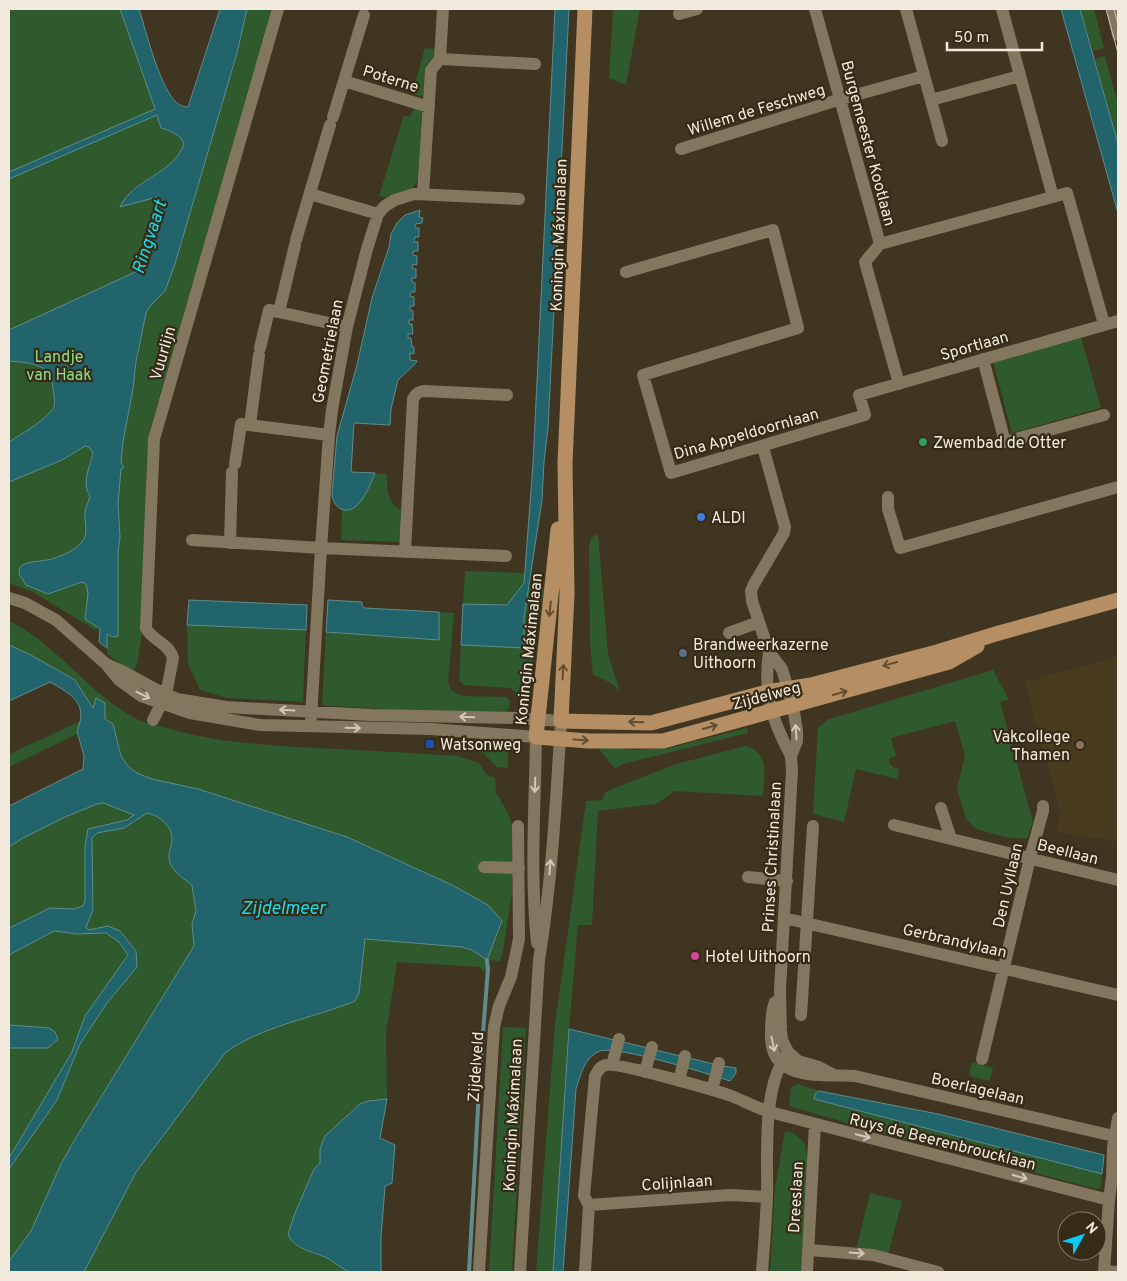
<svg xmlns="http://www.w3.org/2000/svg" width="1127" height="1281" font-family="Overpass,sans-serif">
	<rect width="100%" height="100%" fill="#403520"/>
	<!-- built -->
	<path fill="#493b1e" d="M1118 656V842L1057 832 1060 811 1025 682Z"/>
	<!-- green -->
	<path fill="#2e5a2d" d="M9 9H120L161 128C171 131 180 134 185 144 172 174 152 171 132 190 127 194 124 202 121 207L157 196 160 201 144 268 138 273 91 449 93 453 90 469 97 631 33 592 9 583Z
		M247 9H273L150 429 147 453 142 634 137 665 132 672 107 654 106 634 113 637 118 636 117 596 118 552 120 537 118 504 119 481 123 442 133 389 139 349 146 313 150 306 162 293 175 264 237 53Z
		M613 9H640L626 85 609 78Z
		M1080 9H1094L1104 48 1093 51Z
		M425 48 435 49V55L425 67 423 97 412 93Z
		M1105 56 1118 104V144L1095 59Z
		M414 108 422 110 418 180 412 189 387 198 379 196 404 115 410 117Z
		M1081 337 1101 408 1012 433 993 362Z
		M375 473 387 474C387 490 387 504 403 511L401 542 341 540 342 509 348 510 368 490Z
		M598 534 608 654 620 691 609 682 593 675 590 643 589 545 591 538Z
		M465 571 525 573 524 583 507 605 463 604Z
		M528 587 544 588 529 692 519 707V695L510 688 464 685 459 680 461 645 523 647 524 617Z
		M439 612 454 613 448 683 452 691 463 696 506 697 510 701 509 708 507 711 429 712 322 705 326 632 439 640Z
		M9 621C57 644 88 693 135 718 145 724 159 726 171 729 218 743 268 745 318 748 364 750 411 753 458 756L479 763 486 774 495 778 496 793 507 811 512 824V892L503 951 500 961 487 960V974L480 967 397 962 386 1033 387 1099C381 1100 373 1099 367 1101 351 1106 331 1135 320 1149V1163L314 1169 295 1213 312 1253 325 1257 350 1272H84L136 1172 225 1053C261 1026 314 1018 355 1001L359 993 365 939 462 947 472 950 487 960 501 926 452 885 347 837 198 789 152 779 137 773 124 761 118 748 116 736 105 719 94 708 75 680 31 655 9 645Z
		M187 625 306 630 303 702 227 698 200 690 188 664Z
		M993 670 1009 700 1000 702 1033 822 1027 839 1010 838 976 829 966 818 957 789 965 755 955 721 891 738 896 756 890 759 889 762 893 767 899 769 897 779 856 769 844 822 817 815 813 812 818 728 829 719Z
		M81 721 77 731V734L9 767V754Z
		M747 728 748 733 623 764 615 769 595 744 634 750 669 748Z
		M447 742 508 744V768L497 767 481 751 446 748Z
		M746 746C770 753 764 776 763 796L675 791 656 804 598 811 592 925H578L569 1029 553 1272H536L555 1024 586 801 602 800 605 793 612 789 676 764Z
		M103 803 135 815 127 820 88 829 85 901 83 906 74 909 50 908 9 928V847C31 833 78 806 103 803Z
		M147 813C159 815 172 826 172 839 172 846 168 853 169 859 171 871 183 879 192 885L196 911 192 924 194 946 74 1141 61 1164 31 1231 9 1261V1169L57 1100 80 1044 107 1003 118 988 136 951 104 927 89 931 86 927 93 910 92 838 97 833 124 828Z
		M54 931 77 934 106 933 119 942 129 955 85 1016 72 1052 9 1158V1048H48L49 1028 9 1025V955Z
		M503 1027 526 1028 512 1272H489Z
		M972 1062 993 1068 990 1081 969 1076Z
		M798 1084 819 1091 815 1094 814 1099 1102 1174 1101 1188 1096 1189 854 1125 789 1106 791 1087Z
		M785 1131 791 1132 800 1138 806 1146 808 1169 801 1272H770L775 1188Z
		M870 1193 902 1201 888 1255 856 1250Z"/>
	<!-- water -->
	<path fill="#22646b" stroke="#608c8d" d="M120 9H139C146 30 161 95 180 105 182 106 185 107 188 107L220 9H247L237 53 175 264 165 291 150 306 146 313 136 362 133 389 123 442 121 463 124 467 121 469 118 504 120 537 118 552V636L113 637 107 634V648L99 642 100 629 85 619 88 594 86 584 82 582 48 594 26 585 19 574 20 567C27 561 37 562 47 560 58 558 78 550 84 539 88 531 84 520 85 511 86 506 89 501 90 496 81 483 90 467 93 453L89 447 85 446 62 460 9 482V442C23 433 41 423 52 410 56 406 54 401 54 395 53 389 53 383 50 376 45 363 21 362 9 361V330L144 268 160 201 157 197 120 207C134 177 172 176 184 144 180 134 171 131 161 128L157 115 9 179V172L155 109Z
		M555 9H569L548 428 544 462 542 500 524 617V648L461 645 463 604 507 605 524 583 533 464Z
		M1061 9H1080L1118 144V213Z
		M420 210 419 217 423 218 422 223 415 224V228H419V237H415L414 242H418V251H413V255L417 256V265L413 264 412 269H416V278H412V282L415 283V292H411L410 296 414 297V306H410V310L413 311V320H409V324H412L413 334H408V338H411L412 347H414V354L410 353V360L417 361 416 363 398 380 391 409 390 425 354 423 351 472 375 473C370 485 358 519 339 508 335 505 332 499 332 494L337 436 357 365 372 298 389 247 391 234 397 223 405 215Z
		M189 600 307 605 306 630 187 625Z
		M328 600 362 602V606L365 608 439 612V640L326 632Z
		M9 645 31 655 75 680 93 708 96 698 105 703V719L113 724 121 756 128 766 137 773 152 779 198 789 347 837 452 885 488 905 502 921 487 960 472 950 462 947 365 939 359 993 355 1001C314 1018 261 1026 225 1053L136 1172 84 1272H9V1261L31 1231 61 1164 74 1141 194 946 192 924 196 911 192 885C184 879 171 871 169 859 168 853 172 846 172 839 172 826 159 815 147 813L124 828 97 833 92 838 93 910 86 927 89 930 108 926 120 931 136 951 137 967 107 1003 80 1044 57 1100 9 1169V1158L72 1052 85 1016 128 955 119 942 106 933 77 934 54 931 9 955V928L50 908 74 909 83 906 85 901V847L88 829 127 820 134 815 103 803 97 804 65 817 23 838 9 847V806L83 769 84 756 77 731C89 703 71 694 50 682L9 701Z
		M9 1025 49 1028 55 1032 58 1039 48 1048H9Z
		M569 1029 722 1066 736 1068V1073L730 1081C709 1074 616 1045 600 1051 585 1056 580 1076 576 1089L563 1272H553Z
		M819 1091 938 1114 1104 1155 1102 1174 814 1099 815 1094Z
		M387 1099 380 1138 395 1145 392 1183 385 1186 381 1238V1272C372 1272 359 1275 350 1272 342 1269 334 1262 327 1258 315 1252 293 1249 288 1234L295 1213 314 1169 320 1163V1149L325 1136 360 1104 368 1101Z"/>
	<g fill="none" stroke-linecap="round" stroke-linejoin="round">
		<!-- stream -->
		<path stroke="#608c8d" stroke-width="4" d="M469 1272 480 1071 488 969 487 960"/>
		<!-- minor -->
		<path stroke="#847760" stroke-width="12" d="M815 9 880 244
			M906 9 942 141
			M1002 9 1053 197
			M1112 9 1118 35
			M679 14 697 9
			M440 59 535 64
			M344 81 429 107
			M931 100 1020 76
			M333 117 364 15
			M681 149 841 99 924 76
			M310 194 378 214
			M423 194 431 70 440 59 443 9
			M296 240 330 125
			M880 244 1067 193 1104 324
			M880 244 865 262 899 384
			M626 272 773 230 798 328 643 375 671 473 865 415 859 395 1118 321
			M279 312 347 327
			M260 348 269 310 279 312 295 245
			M983 359 1005 442 1104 415
			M250 425 259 355
			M763 447 785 527 784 533 754 584 751 591 752 601 769 652 782 669 793 706 797 731V741L791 756 792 770 780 990 781 1030 782 1040 788 1052 798 1061 819 1067 834 1075
			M235 464 241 424 329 435
			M888 497V509L900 548 1118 487
			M192 540 321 548 506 556
			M230 543 232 472
			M405 552 413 399C416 393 419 391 425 391L507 395
			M9 598 25 603 56 620 106 664 119 680 141 696 190 713 260 725 430 729 536 737C535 805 530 874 537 943
			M729 633 759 622
			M769 652C763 694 772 720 791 756
			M106 664 124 672 155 689 177 699 226 707 371 715 516 718 561 721C556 801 552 881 539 960L520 1272
			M311 718 321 548 329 435 332 410 347 327 367 249 378 214 385 206 395 200 414 194 519 199
			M153 720 166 695 173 658C169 643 151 640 146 628L154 439 278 9
			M941 808 951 839
			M894 825 1118 880
			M484 867 519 868
			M748 877 787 881
			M784 918 1118 995
			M775 1002C771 1011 771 1023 771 1033 769 1083 822 1074 855 1076L1118 1137
			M801 1015 813 826
			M982 1059 1030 858 1043 811V806
			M612 1065 619 1039
			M645 1072 652 1047
			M679 1081 685 1056
			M712 1090 719 1063
			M589 1205 730 1195 767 1197
			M809 1250 873 1255 938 1272
			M1104 1271 1118 1272
			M479 1272 494 1027 499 1006 511 977 519 939 518 826
			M585 1272 589 1205 584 1196 595 1076C598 1071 600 1066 606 1065 616 1062 719 1091 734 1097 746 1102 757 1108 770 1112L1109 1200
			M762 1272C764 1247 766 1221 767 1195 768 1155 762 1089 786 1056
			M807 1272 815 1124
			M1104 1272 1109 1200 1112 1177 1113 1147 1118 1118"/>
		<!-- major -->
		<path stroke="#b58e64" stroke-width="15" d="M585 9 565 463 567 594 561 721 651 723 767 692 811 685 937 652 999 633 1118 600
			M558 529 536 737 589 741H663L949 662 977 646"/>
		<!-- tram -->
		<path stroke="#cdc5b7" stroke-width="1" d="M1106 9 1118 53
			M1114 9 1118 24"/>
	</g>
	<!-- one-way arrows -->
	<defs><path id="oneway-shaft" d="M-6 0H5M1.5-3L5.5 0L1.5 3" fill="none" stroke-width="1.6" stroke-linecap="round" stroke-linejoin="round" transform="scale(1.25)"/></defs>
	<g stroke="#624e31">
		<use href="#oneway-shaft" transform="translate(550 609) rotate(96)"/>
		<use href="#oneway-shaft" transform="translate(890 664) rotate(165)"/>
		<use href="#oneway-shaft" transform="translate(563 672) rotate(-87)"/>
		<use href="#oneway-shaft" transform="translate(840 693) rotate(-16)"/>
		<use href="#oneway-shaft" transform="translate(636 722) rotate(-178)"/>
		<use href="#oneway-shaft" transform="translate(710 727) rotate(-16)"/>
		<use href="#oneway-shaft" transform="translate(581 740) rotate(3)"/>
	</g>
	<g stroke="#d0c8b8">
		<use href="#oneway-shaft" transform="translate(143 695) rotate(26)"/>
		<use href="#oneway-shaft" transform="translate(287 710) rotate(-177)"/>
		<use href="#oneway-shaft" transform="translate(467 717) rotate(-178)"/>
		<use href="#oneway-shaft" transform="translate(353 728) rotate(1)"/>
		<use href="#oneway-shaft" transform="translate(796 732) rotate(-94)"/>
		<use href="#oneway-shaft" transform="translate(535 785) rotate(92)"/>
		<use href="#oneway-shaft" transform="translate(550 867) rotate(-85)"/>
		<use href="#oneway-shaft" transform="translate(773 1044) rotate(78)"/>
		<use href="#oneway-shaft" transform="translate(863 1136) rotate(14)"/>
		<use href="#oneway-shaft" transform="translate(1020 1177) rotate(15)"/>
		<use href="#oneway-shaft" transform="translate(857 1253) rotate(4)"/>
	</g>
	<!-- markers -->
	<circle fill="#2e9e5b" stroke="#362b16" stroke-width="2" cx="923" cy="442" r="5"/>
	<circle fill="#3f7fe0" stroke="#362b16" stroke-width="2" cx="701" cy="517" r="5"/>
	<circle fill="#5c6f8a" stroke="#362b16" stroke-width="2" cx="683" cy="653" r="5"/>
	<rect fill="#1a4fb4" stroke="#362b16" stroke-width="2" x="425" y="739" width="10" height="10" rx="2.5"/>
	<circle fill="#8d6e63" stroke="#362b16" stroke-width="2" cx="1080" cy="745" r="5"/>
	<circle fill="#d1479c" stroke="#362b16" stroke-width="2" cx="695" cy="956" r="5"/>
	<g text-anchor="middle" stroke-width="4.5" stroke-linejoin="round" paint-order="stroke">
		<!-- street labels -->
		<g font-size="16" fill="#f1eadd" stroke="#362b16">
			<text transform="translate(391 78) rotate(17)" y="6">Poterne</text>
			<text transform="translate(756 109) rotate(-17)" y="6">Willem de Feschweg</text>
			<text transform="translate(869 143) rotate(75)" y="6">Burgemeester Kootlaan</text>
			<text transform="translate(558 235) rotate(-88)" y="6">Koningin Máximalaan</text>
			<text transform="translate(974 345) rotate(-16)" y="6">Sportlaan</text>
			<text transform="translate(327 351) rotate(-79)" y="6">Geometrielaan</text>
			<text transform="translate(162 353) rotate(-74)" y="6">Vuurlijn</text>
			<text transform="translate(746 433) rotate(-16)" y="6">Dina Appeldoornlaan</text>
			<text transform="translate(528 649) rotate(-84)" y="6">Koningin Máximalaan</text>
			<text transform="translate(766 695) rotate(-15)" y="6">Zijdelweg</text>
			<text transform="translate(1068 851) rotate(14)" y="6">Beellaan</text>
			<text transform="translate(771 857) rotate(-87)" y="6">Prinses Christinalaan</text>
			<text transform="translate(1007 885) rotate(-77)" y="6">Den Uyllaan</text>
			<text transform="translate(955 940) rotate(13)" y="6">Gerbrandylaan</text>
			<text transform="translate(475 1067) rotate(-86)" y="6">Zijdelveld</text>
			<text transform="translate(978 1088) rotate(13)" y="6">Boerlagelaan</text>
			<text transform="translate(512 1115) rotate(-87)" y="6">Koningin Máximalaan</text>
			<text transform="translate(943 1141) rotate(14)" y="6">Ruys de Beerenbroucklaan</text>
			<text transform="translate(677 1182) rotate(-4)" y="6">Colijnlaan</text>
			<text transform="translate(795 1197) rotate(-87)" y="6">Dreeslaan</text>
		</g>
		<!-- park labels -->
		<g font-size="16" fill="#8edf8b" stroke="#362b16">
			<text x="59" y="362">Landje<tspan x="59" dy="18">van Haak</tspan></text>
		</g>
		<!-- poi labels -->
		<g font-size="16" fill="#f1eadd" stroke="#362b16" text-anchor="start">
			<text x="933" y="448">Zwembad de Otter</text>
			<text x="711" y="523">ALDI</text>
			<text x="693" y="650">Brandweerkazerne<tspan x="693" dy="18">Uithoorn</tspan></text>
			<text x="1070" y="742" text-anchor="end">Vakcollege<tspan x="1070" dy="18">Thamen</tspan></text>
			<text x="440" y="750">Watsonweg</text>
			<text x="705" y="962">Hotel Uithoorn</text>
		</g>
		<!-- water labels -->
		<g font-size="18" font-style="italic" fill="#11dff2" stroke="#362b16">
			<text transform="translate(149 237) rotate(-72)" y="6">Ringvaart</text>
			<text x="283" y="914">Zijdelmeer</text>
		</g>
	</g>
	<!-- border -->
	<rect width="1127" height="1281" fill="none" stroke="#f1eadd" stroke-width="20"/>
	<!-- north arrow -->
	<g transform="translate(1082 1236) rotate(50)"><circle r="24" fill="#362b16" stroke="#817766"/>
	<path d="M0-4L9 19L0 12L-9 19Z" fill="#04cbf9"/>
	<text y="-8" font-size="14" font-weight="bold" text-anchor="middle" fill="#f1eadd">N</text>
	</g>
	<!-- scale -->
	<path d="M947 42v8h95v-8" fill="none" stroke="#f1eadd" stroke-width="2.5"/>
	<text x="954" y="42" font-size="15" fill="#f1eadd" stroke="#362b16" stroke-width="4" paint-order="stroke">50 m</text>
</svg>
